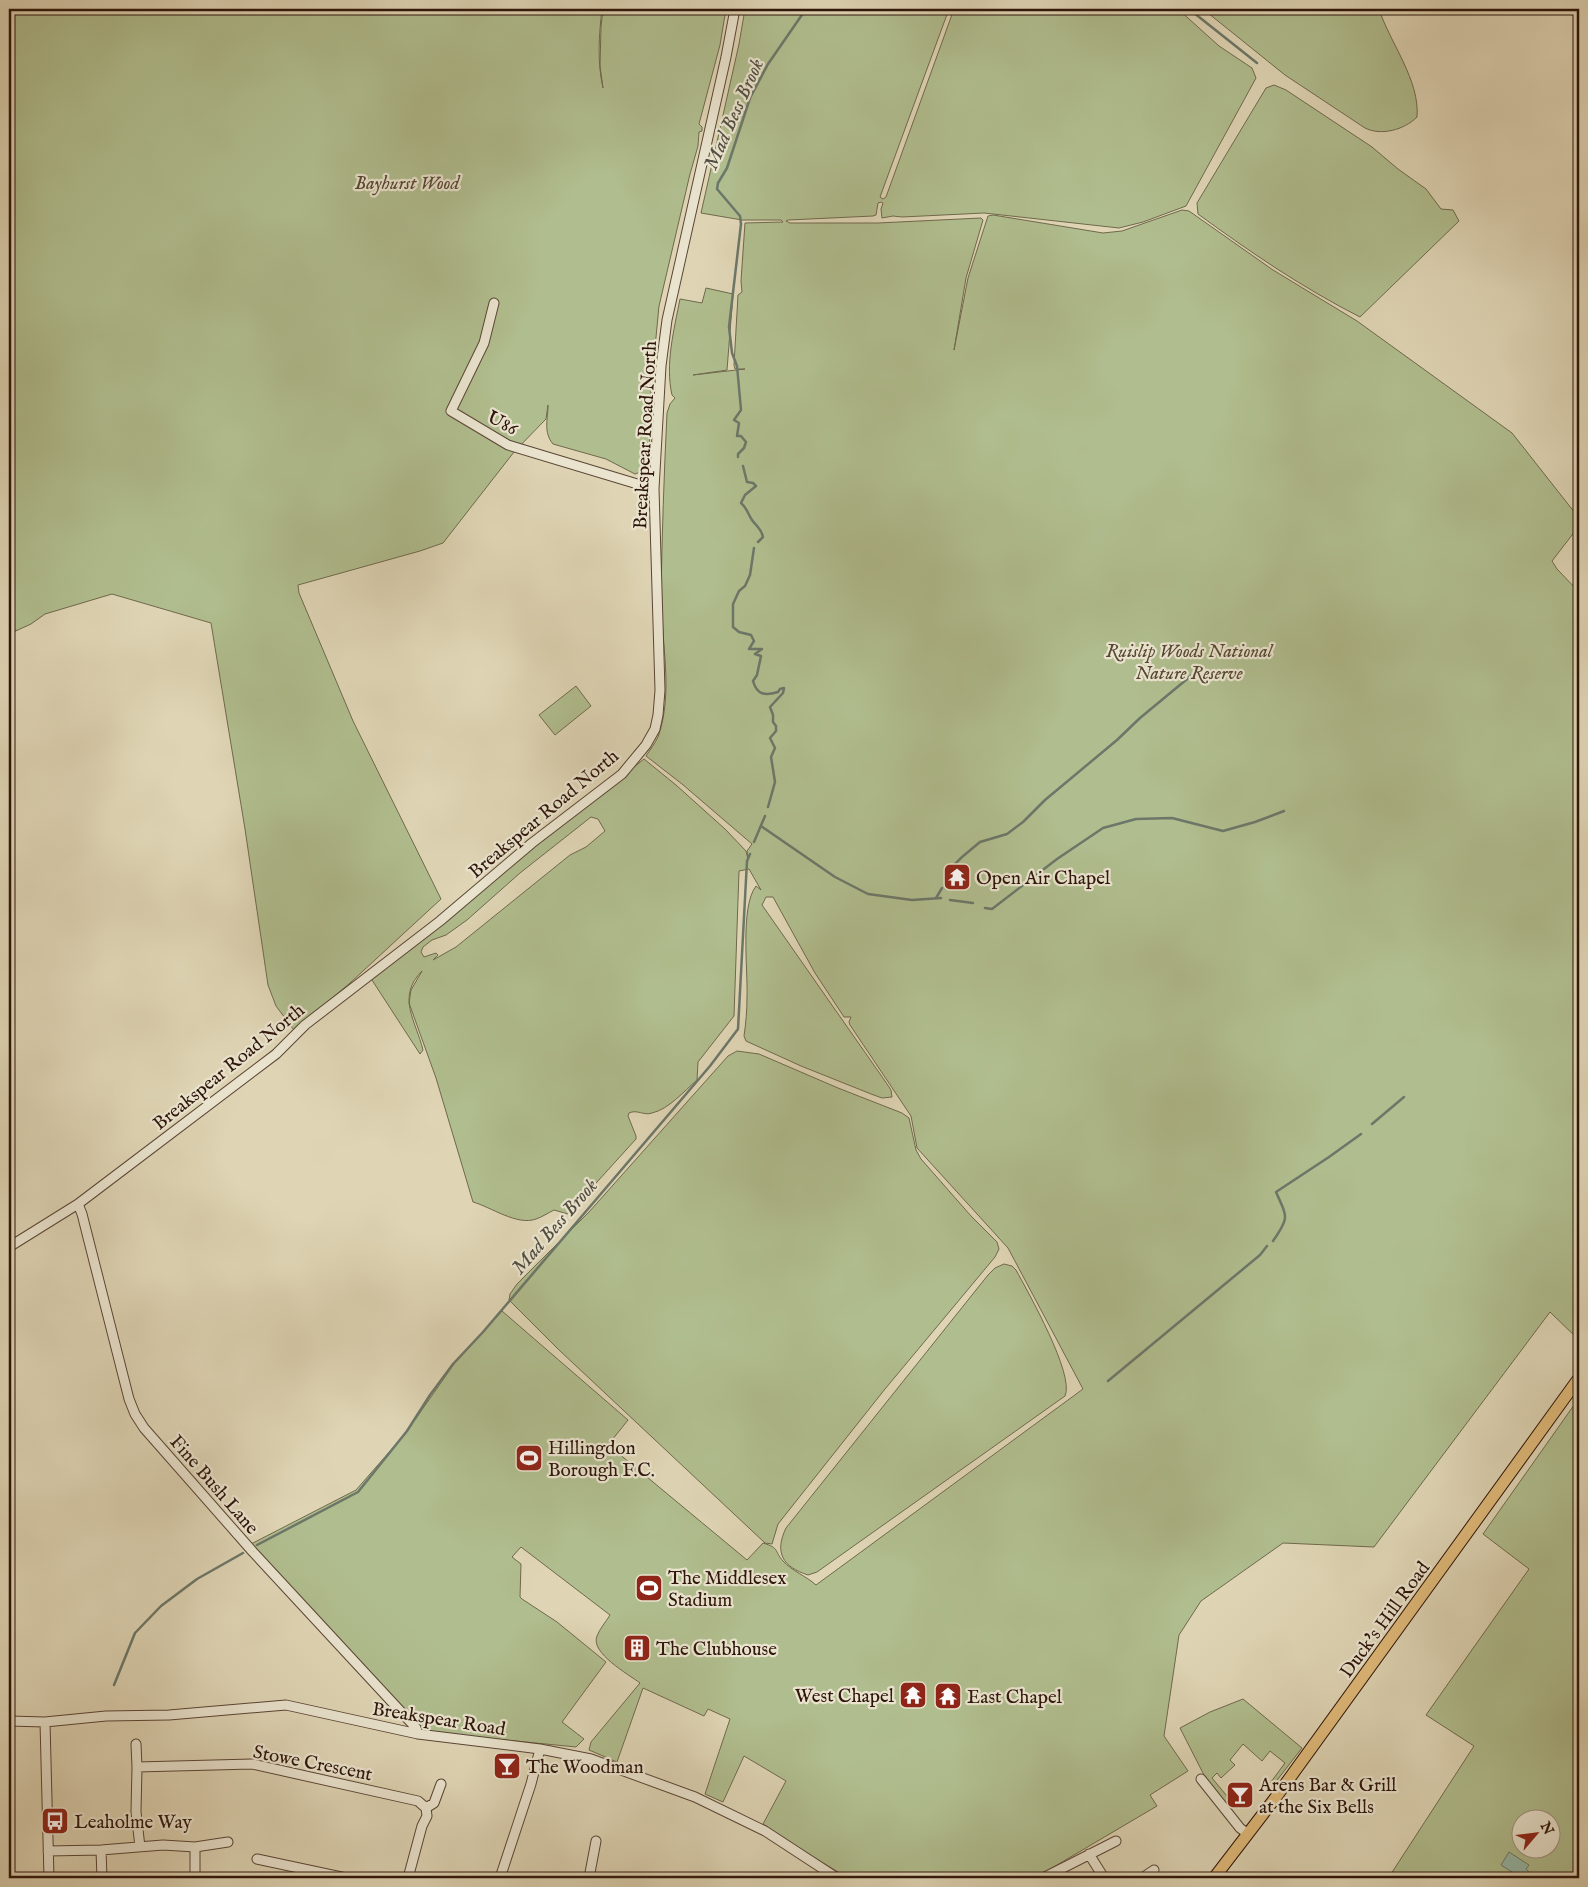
<svg xmlns="http://www.w3.org/2000/svg" width="1588" height="1887" font-family="'IM FELL English',serif">
	<rect width="100%" height="100%" fill="#dfd5b5"/>
	<filter id="stains"><feTurbulence type="fractalNoise" baseFrequency=".004" numOctaves="4"/><feColorMatrix values="0 0 0 0 .2 0 0 0 0 .09 0 0 0 0 .02 0 0 0 .5 -.17"/></filter>
	<radialGradient id="worn" r=".72"><stop offset=".6" stop-color="#630" stop-opacity="0"/><stop offset="1" stop-color="#630" stop-opacity=".3"/></radialGradient>
	<!-- green -->
	<path fill="#b0bd8e" stroke="#6f694c" fill-rule="evenodd" d="M9 9H602C599 34 597 62 603 88L600 66 601 27 603 9H726L720 45 699 124 702 127V131L699 132 698 146 690 174 659 306 651 389 649 464 646 470 635 474 606 459 553 444C543 432 548 419 548 405L546 419 514 452 443 543 420 551 298 585 299 593 353 721 441 899 350 983 294 1030 276 1006 268 985 245 829 211 623 112 594 45 614 31 624 9 634Z
		M745 9H949L880 197 883 199 886 197 954 9H1178L1219 46 1252 68 1256 78 1186 206 1143 222 1119 228 984 213 902 217 893 216 882 218 881 209 883 203 881 202 878 203 876 215 873 216 788 220 786 221 790 223H878L981 218 983 220 966 278 954 350 968 278 988 216 993 215 1103 233 1122 231 1182 210 1189 211 1273 270 1357 321 1512 433 1579 518V526L1552 561 1557 569 1579 592V1340L1550 1312 1374 1547 1283 1543 1201 1601 1179 1635 1164 1736 1188 1771 1150 1795 1157 1806 1035 1878H848L792 1844 763 1824 786 1781 744 1756 723 1802 705 1794 730 1719 708 1709 704 1716 643 1688 617 1762 589 1750 591 1742 640 1683C628 1674 590 1653 597 1636 600 1628 606 1622 610 1615L521 1547 512 1557 521 1564 520 1597 522 1599 557 1622 606 1662 562 1722 584 1739 576 1747 425 1732 251 1544 356 1490 405 1434 454 1364 502 1311 628 1420 608 1445 612 1448 747 1560 763 1543C780 1548 774 1551 783 1561 792 1571 806 1576 816 1585L1083 1389 1008 1248 917 1148 911 1116 850 1025 849 1022 851 1017H844L815 973 773 897H766L762 905 885 1081 891 1090 892 1097 882 1098 871 1094 801 1066 746 1041 744 1036C746 1023 747 1010 747 997 748 970 740 907 756 886L761 890 749 869 739 871 734 1016 698 1062 697 1080C683 1092 669 1109 652 1113 644 1116 637 1109 629 1113L628 1116 636 1136V1139L568 1214 554 1210C548 1213 542 1217 536 1219 517 1226 491 1207 473 1202L436 1078 409 1003 411 990 422 971C396 997 416 1021 423 1050L420 1054 370 977 644 759 676 785 725 829 746 851 748 859 747 851 752 844 682 784 646 756C650 750 655 743 658 737 674 692 661 642 661 596 662 535 664 474 667 413L670 404 675 398 672 395C665 364 674 330 680 299L702 303 706 288 733 294 727 370 693 375 745 369H735L734 365 738 295 742 292 741 281 745 223 783 222 781 220H742L701 213 739 44ZM591 817 598 819 605 831 586 847 570 855 456 947 433 960 438 955 436 953 424 957 421 952 423 947 432 940 446 935 467 920 520 873Z
		M1203 9H1379C1390 43 1420 80 1417 117 1404 130 1381 136 1365 128L1285 75Z
		M1274 85 1286 90 1372 147 1398 169 1426 189 1441 209 1453 210 1459 221 1360 317C1303 288 1250 252 1198 214L1197 203 1266 88Z
		M576 686 591 706 555 735 539 715Z
		M737 1051 759 1054 838 1088 902 1113 909 1118 916 1150 921 1159 971 1216 997 1242 999 1249 995 1257 885 1389 778 1524 772 1544 765 1543 558 1349 509 1300 510 1294 517 1284 589 1212 728 1056Z
		M1004 1264 1012 1266 1016 1270C1028 1292 1075 1375 1065 1396L817 1572 808 1575C783 1567 774 1553 786 1528L988 1275 995 1268Z
		M1579 1398V1878H1392L1389 1877 1474 1746 1426 1715 1529 1569 1483 1534ZM1520 1820H1550V1850H1520Z
		M1243 1699 1302 1748 1271 1788 1268 1786 1285 1763 1270 1751 1262 1761 1243 1744 1230 1760 1235 1765 1221 1778 1217 1773 1212 1778 1231 1801 1228 1806 1205 1777 1180 1728 1210 1712Z"/>
	<!-- water -->
	<path fill="#95b9a8" stroke="#6c7769" d="M1509 1852 1529 1865 1526 1869 1529 1872 1527 1876 1523 1873 1520 1877 1501 1865Z"/>
	<g fill="none" stroke-linecap="round" stroke-linejoin="round">
		<!-- stream -->
		<path stroke="#6c7769" stroke-width="2.5" d="M1189 9 1257 63
			M738 457V454L744 448 746 442 741 436H737L739 423 734 420 741 410 737 366 732 353 729 327 741 224 740 216 717 189 718 183 727 168 750 98 768 64 806 9
			M743 466 747 482 753 483 756 486 745 495 741 503C747 508 748 514 752 520 757 527 761 528 763 537L758 542
			M754 548 750 575 745 586 739 591 733 604V627L739 632 751 635 754 641 749 649H762L755 654 761 656 757 675 753 681C757 695 765 696 778 692L780 689 784 688 783 693 770 707 773 715V722L776 726V731L770 738 775 748 771 757 775 782 768 807
			M761 826 835 877 868 894 912 900 941 898
			M754 842 765 816
			M947 876 952 867 962 857 980 842 1007 834 1023 822 1045 800 1117 740 1140 718 1198 670
			M936 898 942 888
			M950 900 973 903
			M985 908 992 909 1057 859 1103 828 1136 819 1172 818 1223 831 1255 822 1284 811
			M1372 1124 1404 1097
			M1273 1241C1290 1217 1287 1217 1276 1192L1329 1157 1361 1134
			M1108 1381 1260 1255 1267 1246
			M257 1545 358 1492 407 1431 430 1395 453 1364 483 1332 710 1066 738 1029 747 861 750 854
			M114 1685 135 1633 161 1606 197 1579 243 1553"/>
		<!-- minor casing -->
		<g stroke="#5a4535" stroke-width="11">
			<path id="minor" d="M494 303 484 343 451 411 508 445 654 489
				M78 1204 82 1214 129 1399 135 1414 144 1428 253 1552 416 1728 418 1734
				M9 1247 78 1204 276 1054 305 1025 440 921 532 843 622 774 646 745 655 729 658 715 660 690 654 489 661 366 667 320 726 57 735 9
				M9 1721 45 1722 106 1716 169 1715 286 1705 418 1734 540 1749 591 1759 695 1797 765 1831 837 1878
				M45 1722 49 1878
				M136 1744 137 1767
				M1201 1779 1240 1828 1248 1834
				M426 1808 434 1803 441 1784
				M140 1847 136 1812 137 1767 252 1764 418 1801 426 1808 427 1816 422 1826 408 1878
				M195 1847V1878
				M101 1850 102 1878
				M48 1851 101 1850 163 1845 195 1847 228 1842
				M1089 1854 1104 1878
				M257 1859 346 1878
				M500 1878 531 1784 540 1749
				M589 1878 596 1841
				M1043 1878 1116 1841
				M1142 1878 1154 1870"/>
		</g>
		<!-- major casing -->
		<g stroke="#2e150a" stroke-width="13">
			<path id="major" d="M1214 1878 1276 1797 1579 1378"/>
		</g>
		<!-- minor -->
		<use href="#minor" stroke="#eae4cf" stroke-width="9"/>
		<!-- major -->
		<use href="#major" stroke="#e0ba7a" stroke-width="11"/>
	</g>
	<!-- icons -->
	<defs>
		<g id="temple-square" transform="scale(1.4375)"><rect x="-9" y="-9" width="18" height="18" rx="4" fill="#8f2418" stroke="#eae4cf"/><path d="M0-6L5-2H3V0L6.5 2.5H4V6H1.5V3h-3V6H-4V2.5H-6.5L-3 0V-2H-5Z" fill="#fff"/></g>
		<g id="stadium-square" transform="scale(1.4375)"><rect x="-9" y="-9" width="18" height="18" rx="4" fill="#8f2418" stroke="#eae4cf"/><path d="M0-5a6.5 5 0 1 0 0 10a6.5 5 0 1 0 0-10ZM-3.5-1.8h7v3.6h-7Z" fill="#fff"/></g>
		<g id="building-square" transform="scale(1.4375)"><rect x="-9" y="-9" width="18" height="18" rx="4" fill="#8f2418" stroke="#eae4cf"/><path d="M-4-6H4V6H1V3H-1V6H-4ZM-2.5-4.3h1.7v1.8h-1.7ZM.8-4.3h1.7v1.8H.8ZM-2.5-1h1.7V.8h-1.7ZM.8-1h1.7V.8H.8Z" fill="#fff"/></g>
		<g id="bar-square" transform="scale(1.4375)"><rect x="-9" y="-9" width="18" height="18" rx="4" fill="#8f2418" stroke="#eae4cf"/><path d="M-6-5H6L.8 .8V4.5H3.5V6h-7V4.5H-.8V.8Z" fill="#fff"/></g>
		<g id="bus-square" transform="scale(1.4375)"><rect x="-9" y="-9" width="18" height="18" rx="4" fill="#8f2418" stroke="#eae4cf"/><path d="M-5-6H5V4H4V6H2V4H-2V6H-4V4H-5ZM-3.5-4V0h7V-4ZM-3.5 1.2v1.5H-2V1.2ZM2 1.2v1.5H3.5V1.2Z" fill="#fff"/></g>
	</defs>
	<g fill-rule="evenodd">
		<use href="#temple-square" x="957" y="877"/>
		<use href="#stadium-square" x="529" y="1458"/>
		<use href="#stadium-square" x="649" y="1588"/>
		<use href="#building-square" x="637" y="1648"/>
		<use href="#temple-square" x="913" y="1695"/>
		<use href="#temple-square" x="948" y="1696"/>
		<use href="#bar-square" x="507" y="1766"/>
		<use href="#bar-square" x="1240" y="1795"/>
		<use href="#bus-square" x="55" y="1821"/>
	</g>
	<g text-anchor="middle" stroke-width="4.5" stroke-linejoin="round" paint-order="stroke">
		<!-- park labels -->
		<g font-size="19" font-style="italic" fill="#554732" stroke="#eae4cf">
			<text x="407" y="189">Bayhurst Wood</text>
			<text x="1189" y="657">Ruislip Woods National<tspan x="1189" dy="22">Nature Reserve</tspan></text>
		</g>
		<!-- street labels -->
		<g font-size="19" fill="#2e150a" stroke="#eae4cf">
			<text transform="translate(503 422) rotate(28)" y="7">U86</text>
			<text transform="translate(644 435) rotate(-87)" y="7">Breakspear Road North</text>
			<text transform="translate(543 813) rotate(-40)" y="7">Breakspear Road North</text>
			<text transform="translate(228 1066) rotate(-39)" y="7">Breakspear Road North</text>
			<text transform="translate(215 1484) rotate(49)" y="7">Fine Bush Lane</text>
			<text transform="translate(1384 1619) rotate(-54)" y="7">Duck's Hill Road</text>
			<text transform="translate(439 1718) rotate(9)" y="7">Breakspear Road</text>
			<text transform="translate(313 1762) rotate(11)" y="7">Stowe Crescent</text>
		</g>
		<!-- poi labels -->
		<g font-size="19" fill="#2e150a" stroke="#eae4cf" text-anchor="start">
			<text x="976" y="884">Open Air Chapel</text>
			<text x="548" y="1454">Hillingdon<tspan x="548" dy="22">Borough F.C.</tspan></text>
			<text x="668" y="1584">The Middlesex<tspan x="668" dy="22">Stadium</tspan></text>
			<text x="656" y="1655">The Clubhouse</text>
			<text x="894" y="1702" text-anchor="end">West Chapel</text>
			<text x="967" y="1703">East Chapel</text>
			<text x="526" y="1773">The Woodman</text>
			<text x="1259" y="1791">Arens Bar &amp; Grill<tspan x="1259" dy="22">at the Six Bells</tspan></text>
			<text x="74" y="1828">Leaholme Way</text>
		</g>
		<!-- water labels -->
		<g font-size="20" font-style="italic" fill="#524e41" stroke="#eae4cf">
			<text transform="translate(733 114) rotate(-66)" y="7">Mad Bess Brook</text>
			<text transform="translate(554 1226) rotate(-49)" y="7">Mad Bess Brook</text>
		</g>
	</g>
	<!-- margin -->
	<rect width="1588" height="1887" fill="none" stroke="#dfd5b5" stroke-width="30"/>
	<rect x="10" y="10" width="1568" height="1867" fill="none" stroke="#2e150a" stroke-width="2.5"/>
	<rect x="15" y="15" width="1558" height="1857" fill="none" stroke="#2e150a"/>
	<!-- north arrow -->
	<g transform="translate(1536 1834) rotate(62)"><circle r="24" fill="#eae4cf" stroke="#9f9180"/>
	<path d="M0-4L9 19L0 12L-9 19Z" fill="#8f2418"/>
	<text y="-8" font-size="14" font-weight="bold" text-anchor="middle" fill="#2e150a">N</text>
	</g>
	<rect width="100%" height="100%" filter="url(#stains)"/>
	<rect width="100%" height="100%" fill="url(#worn)"/>
</svg>
